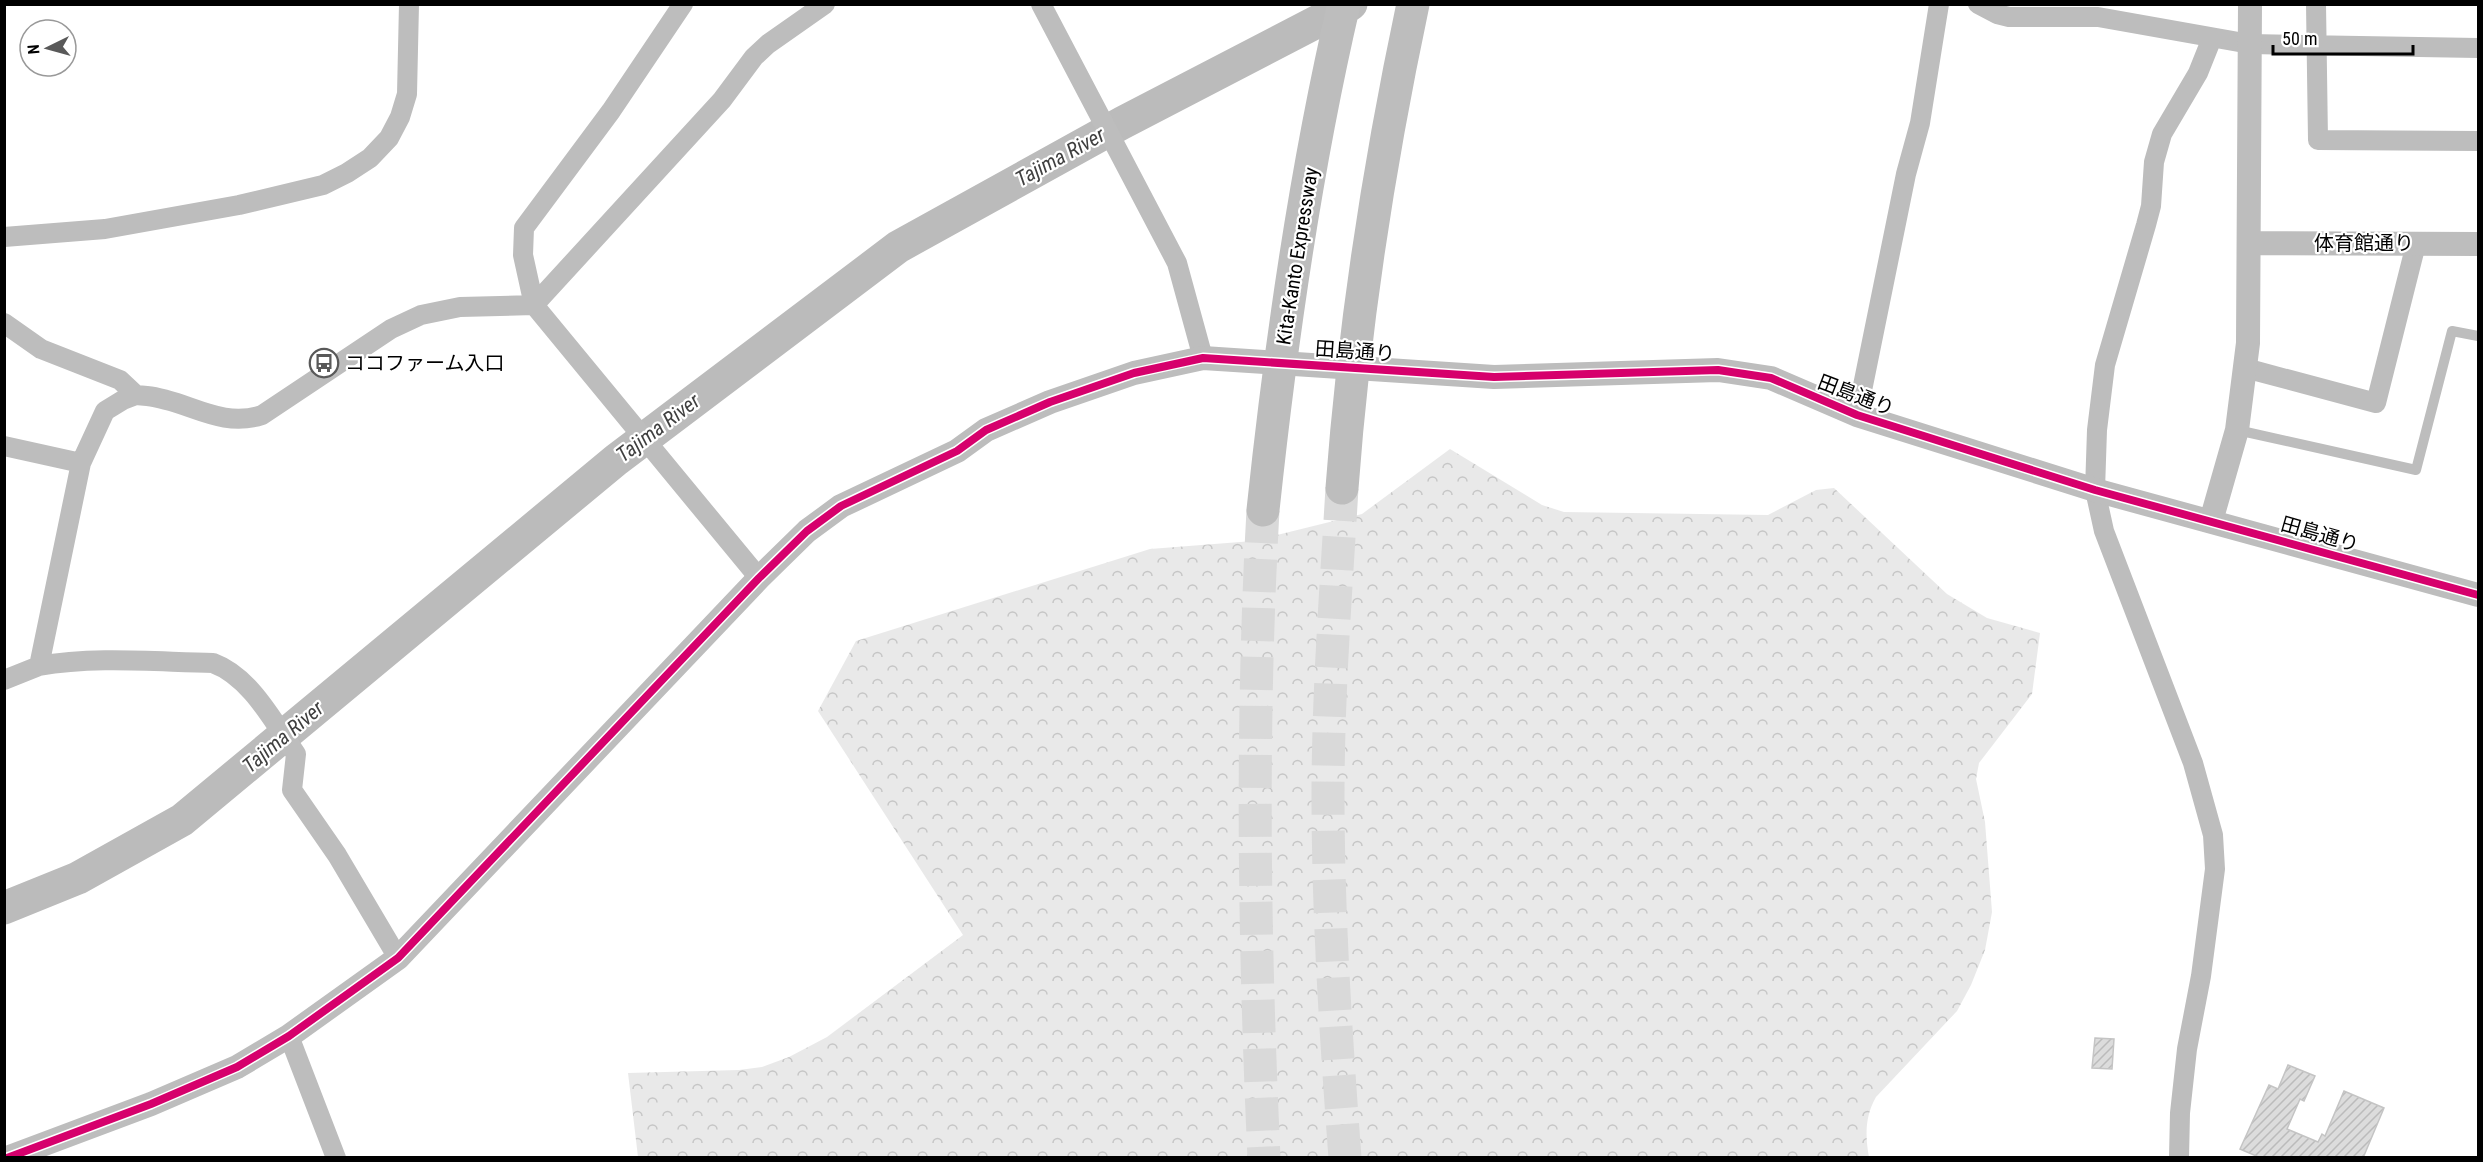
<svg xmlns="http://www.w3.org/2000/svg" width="2483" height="1162" font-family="'Roboto Condensed','Noto Sans JP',sans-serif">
	<defs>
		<pattern id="forest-crowns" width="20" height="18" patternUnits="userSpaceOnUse" patternTransform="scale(1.5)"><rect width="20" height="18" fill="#e9e9e9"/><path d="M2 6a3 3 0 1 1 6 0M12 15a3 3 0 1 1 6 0" fill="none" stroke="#c6c6c6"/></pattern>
		<pattern id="building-hatch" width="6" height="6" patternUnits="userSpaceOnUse" patternTransform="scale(1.5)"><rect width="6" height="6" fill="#dcdcdc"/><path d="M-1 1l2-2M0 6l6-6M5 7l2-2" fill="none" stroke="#bbb"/></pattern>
	</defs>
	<rect width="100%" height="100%" fill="#fff"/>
	<!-- forest -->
	<path fill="url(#forest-crowns)" d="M1450 449 1542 505 1564 512 1768 515 1816 490 1834 488 1947 594 1987 618 2040 633 2032 694 1979 763 1976 779 1985 822 1992 912 1985 950 1971 985 1957 1011 1876 1097C1865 1116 1865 1136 1869 1157H638L628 1073 739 1070 762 1067 789 1057 827 1037 963 935 818 711 856 641 1150 549 1253 541 1362 514Z"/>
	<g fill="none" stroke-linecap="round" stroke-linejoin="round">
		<!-- river -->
		<path stroke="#bbb" stroke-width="33" d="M4 908 78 878 182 820 616 460 898 247 1122 123 1351 4"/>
	</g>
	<!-- building -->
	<path fill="url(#building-hatch)" stroke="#c4c4c4" stroke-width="1.5" d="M2095 1038 2114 1039 2112 1069 2092 1068Z
		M2288 1065 2315 1076 2304 1101 2300 1099 2287 1129 2318 1142 2322 1134 2325 1136 2344 1091 2384 1108 2363 1158H2261L2240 1149 2269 1085 2278 1089Z"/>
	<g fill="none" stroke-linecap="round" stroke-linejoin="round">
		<!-- motorway-tunnel -->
		<path stroke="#d9d9d9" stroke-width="33" stroke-dasharray="33 16" stroke-linecap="butt" d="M1342 488C1336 590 1328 693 1328 795 1328 917 1336 1037 1345 1158
			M1263 510C1251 727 1254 940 1264 1158"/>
		<!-- service -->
		<path stroke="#bdbdbd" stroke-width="10" d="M2237 430 2416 470 2452 331 2478 336"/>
		<!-- minor -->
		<path stroke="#bdbdbd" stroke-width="20" d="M1041 4 1177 263 1203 358
			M1978 4 1997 14 2009 17H2098L2250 44 2478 48
			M2316 4 2318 140 2478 141
			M4 237 105 229 239 205 323 185 347 173 370 158 389 138 400 117 407 94 409 4
			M534 305 722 100 754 57 768 44 825 4
			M534 305 523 255 524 228 611 111 683 4
			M4 323 41 349 120 380 136 395
			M2245 368 2376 403 2416 244
			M1857 415 1906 174 1920 123 1939 4
			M4 446 81 463
			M39 666C95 656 156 662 213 663 251 677 274 723 296 754L292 790 337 855 398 958
			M4 680 39 666 81 463 105 411 123 400 136 395 147 396C187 400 220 429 262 415L391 329 421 315 460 307 534 305 759 578
			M289 1036 336 1158
			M2179 1158 2180 1113 2187 1049 2201 976 2215 869 2213 835 2193 763 2104 531 2095 490 2097 430 2105 365 2146 225 2151 206 2154 162 2162 134 2198 73 2212 38"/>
		<!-- tertiary -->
		<path stroke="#bdbdbd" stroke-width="24" d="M2250 243 2478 244
			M2211 521 2237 430 2248 343 2250 4
			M7 1158 151 1104 237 1067 289 1036 398 958 759 578 807 531 841 506 957 451 986 430 1050 402 1134 373 1203 358 1494 377 1718 370 1771 378 1857 415 2095 490 2478 595"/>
		<!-- motorway -->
		<path stroke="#bdbdbd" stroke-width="33" d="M1342 488C1354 325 1379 164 1413 4
			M1263 510C1281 340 1305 171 1344 4"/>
		<!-- cycleway casing -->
		<g stroke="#fff" stroke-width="11">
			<path id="cycleway" d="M7 1158 151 1104 237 1067 289 1036 398 958 759 578 807 531 841 506 957 451 986 430 1050 402 1134 373 1203 358 1494 377 1718 370 1771 378 1857 415 2095 490 2478 595"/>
		</g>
		<!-- cycleway -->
		<use href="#cycleway" stroke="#d6006c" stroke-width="8"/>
	</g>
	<!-- icons -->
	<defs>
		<g id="bus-ring" transform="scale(1.5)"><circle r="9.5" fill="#fff" stroke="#595959" stroke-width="1.5"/><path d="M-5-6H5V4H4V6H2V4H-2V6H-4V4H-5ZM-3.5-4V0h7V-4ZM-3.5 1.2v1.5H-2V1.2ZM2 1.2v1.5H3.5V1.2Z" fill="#595959"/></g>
	</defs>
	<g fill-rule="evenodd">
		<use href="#bus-ring" x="324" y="363"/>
	</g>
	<g text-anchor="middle" stroke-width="4.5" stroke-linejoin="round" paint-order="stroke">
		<!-- street labels -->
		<g font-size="20" fill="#000" stroke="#fff">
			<text x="2364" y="250">体育館通り</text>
			<text transform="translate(1297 256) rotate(-81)" y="7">Kita-Kanto Expressway</text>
			<text transform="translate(1355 351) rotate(4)" y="7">田島通り</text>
			<text transform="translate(1856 395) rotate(21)" y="7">田島通り</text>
			<text transform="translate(2320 534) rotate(16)" y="7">田島通り</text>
		</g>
		<!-- poi labels -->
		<g font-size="20" fill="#000" stroke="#fff" text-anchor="start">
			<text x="345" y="370">ココファーム入口</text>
		</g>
		<!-- water labels -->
		<g font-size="21" font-style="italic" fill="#3f3f3f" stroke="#fff">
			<text transform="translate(1060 157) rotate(-29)" y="7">Tajima River</text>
			<text transform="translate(658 428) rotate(-37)" y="7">Tajima River</text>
			<text transform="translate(283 737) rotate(-40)" y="7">Tajima River</text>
		</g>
	</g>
	<!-- border -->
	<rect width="2483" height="1162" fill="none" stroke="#000000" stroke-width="12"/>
	<!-- north arrow -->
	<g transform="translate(48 48) rotate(265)"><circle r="28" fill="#ffffff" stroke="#999999" stroke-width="1.5"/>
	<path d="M0-4.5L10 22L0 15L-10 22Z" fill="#595959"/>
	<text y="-9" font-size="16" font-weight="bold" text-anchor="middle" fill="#000000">N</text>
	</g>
	<!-- scale -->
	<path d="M2273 45v9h140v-9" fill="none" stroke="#000000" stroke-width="3"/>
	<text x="2282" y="45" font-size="18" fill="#000000" stroke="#ffffff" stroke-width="4.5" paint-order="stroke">50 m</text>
</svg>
